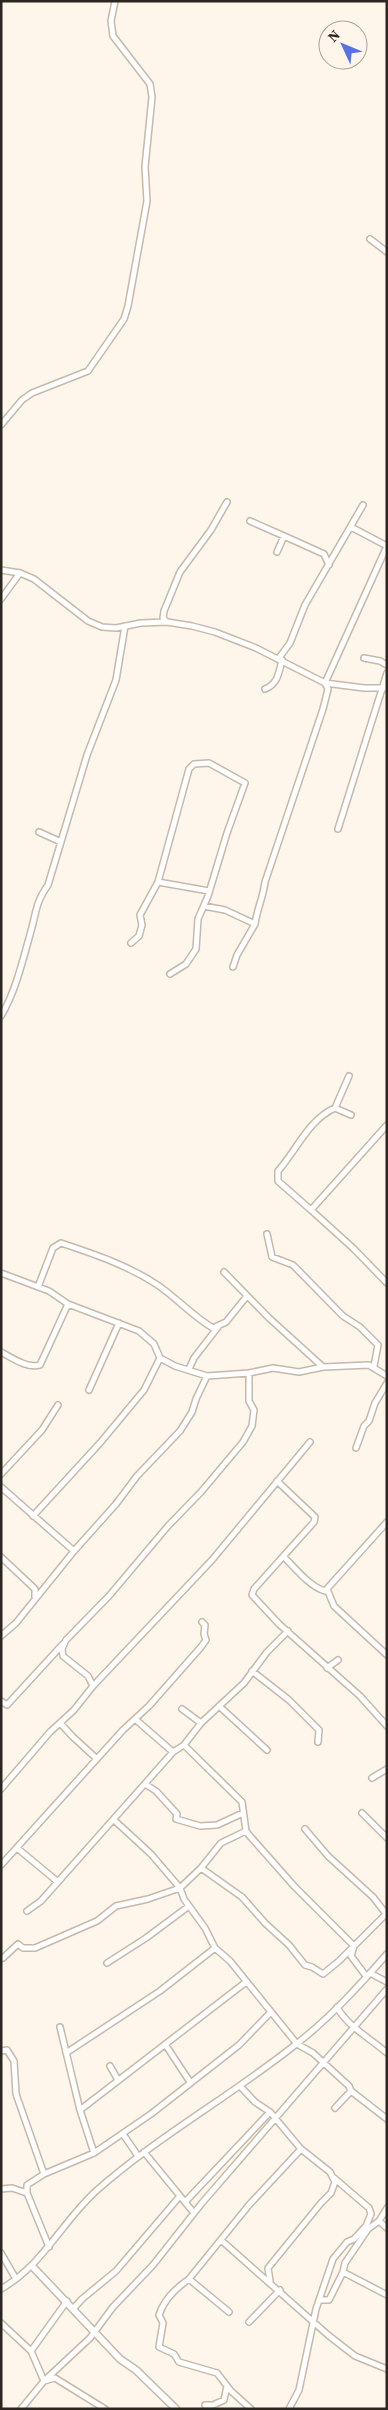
<svg xmlns="http://www.w3.org/2000/svg" width="388" height="2410" font-family="'Source Serif 4',serif">
	<rect width="100%" height="100%" fill="#fef5eb"/>
	<g fill="none" stroke-linecap="round" stroke-linejoin="round">
		<!-- minor casing -->
		<g stroke="#c6b9a9" stroke-width="8">
			<path id="minor" d="M370 239 387 252
				M1 425 22 400 32 393 88 371 124 319 128 306 147 201 145 167 152 97 150 84 113 36 111 21 115 1
				M250 521 284 536
				M351 527 387 546
				M277 552 284 536 324 554 329 565
				M1 570 20 573 34 579 88 621 102 627 116 628 141 623 167 622 192 626 215 632 256 648 325 683 364 688H387
				M1 599 20 573
				M167 622 163 618 164 611 180 572 211 530 227 502
				M279 658 290 643 305 605 363 505
				M364 658 380 661 387 665
				M265 689C278 684 279 672 282 660
				M338 829 387 673
				M39 832 61 842
				M158 882 209 891
				M204 906 225 910 255 924 237 955 233 967
				M255 924C257 909 263 898 265 882L323 709 328 689 325 683 387 546
				M131 943 139 936 142 925 140 915 158 882 189 769 194 764 209 763 245 783 227 833 208 896 198 919 196 949 186 964 170 974
				M1 1016C16 991 23 959 31 931 37 910 35 904 48 885L87 755 116 680 125 626
				M349 1076 335 1108C309 1119 296 1151 278 1171V1181L311 1210 387 1125
				M335 1108 351 1115
				M311 1210 353 1248 387 1283
				M267 1234 272 1257 293 1265 343 1316 360 1327 378 1345 374 1366
				M224 1272 269 1318 323 1367
				M1 1273 49 1291 68 1304 139 1331 154 1344 160 1358 175 1366 207 1376 249 1373 273 1368 299 1372 323 1367 369 1365 387 1376
				M38 1287 53 1248 61 1243C94 1254 127 1265 156 1284 176 1297 192 1316 213 1328L226 1322 247 1296
				M1 1352C12 1358 28 1369 40 1365L68 1304
				M189 1369 194 1358 218 1327
				M89 1390 119 1323
				M356 1448 364 1426 369 1421 375 1403 387 1383
				M1 1474 42 1430 58 1405
				M277 1481 315 1517 314 1522 254 1589 252 1595 279 1624 360 1696 387 1726
				M1 1487 74 1551 116 1504 137 1476 180 1431 192 1412 196 1399 207 1376
				M33 1516 100 1443 144 1390 160 1358
				M1 1557 35 1589V1597
				M284 1557C295 1568 310 1587 325 1591L387 1522
				M327 1589 334 1606 387 1655
				M1 1636 16 1623 74 1551
				M327 1668 338 1660
				M252 1671 289 1700 319 1730 318 1742
				M93 1686 212 1560 310 1442
				M1 1701 7 1705 63 1644
				M219 1706 267 1750
				M182 1709 201 1723
				M135 1719 173 1752
				M61 1724 73 1737 97 1759
				M184 1745 242 1802 246 1831 249 1835 294 1886 354 1946 351 1956 366 1976
				M372 1778 387 1769
				M145 1784 156 1791 177 1814 176 1819 200 1826 217 1825 243 1813
				M1 1789 50 1732 74 1710 93 1686 88 1676 63 1656 62 1649 66 1640 109 1596 168 1526 201 1492 243 1442 252 1426 254 1410 249 1401V1373
				M362 1813 387 1838
				M114 1820 151 1854 180 1888 184 1899 205 1928 215 1948 230 1961 297 2044 313 2053 349 2086 351 2091 387 2119
				M305 1829 328 1856 373 1897 387 1915
				M17 1848 58 1882
				M1 1865 123 1730 149 1706 201 1647 206 1640 204 1634 205 1625 202 1622
				M201 1868 242 1897 265 1923 289 1945 305 1965 312 1967 323 1974 339 1961 387 1913
				M27 1911 41 1901 173 1752 184 1745 201 1723 244 1683 267 1652 288 1631
				M3 1958 18 1944 23 1948H35L97 1921 116 1906 148 1899 180 1888 201 1868 221 1843 246 1831
				M107 1963 146 1938 189 1906
				M370 1973 387 1982
				M337 2007C347 2026 370 2038 387 2053
				M60 2027 80 2110 94 2153 151 2114 239 2045 270 2013
				M165 2044 190 2082
				M1 2051 7 2050 14 2061 16 2094 44 2174
				M66 2053 160 1991 215 1948
				M110 2066 118 2080
				M240 2086 255 2102 270 2112 301 2149 330 2172 335 2182 331 2193 321 2203 268 2268 270 2281
				M335 2108 351 2091
				M80 2110 246 1982
				M123 2134 138 2156
				M144 2152 194 2213
				M1 2189 12 2188 27 2193
				M186 2201 270 2112
				M379 2221 387 2228
				M221 2240 328 2335 355 2356 387 2369
				M49 2247 27 2193V2185L44 2174 94 2153
				M1 2253 16 2279
				M343 2272 387 2295
				M189 2279 229 2312
				M1 2289C43 2265 62 2222 96 2191 158 2136 231 2096 295 2045 329 2019 359 1986 387 1954
				M319 2300H329L343 2272 345 2263 368 2229 379 2221 387 2208
				M74 2308 82 2299 116 2271 180 2196
				M249 2322 280 2290
				M1 2323 31 2351 44 2381
				M31 2351 67 2301
				M44 2381 55 2378 105 2409
				M205 2405H213L224 2400 227 2386
				M21 2409 44 2381 90 2338 113 2307 153 2265 202 2203 387 1989
				M251 2409 231 2391 217 2373 179 2362 174 2354 159 2347 163 2323 159 2315C164 2299 176 2288 189 2279L249 2205 301 2149
				M289 2409 299 2390 316 2309 333 2259 347 2242 354 2239 366 2226 371 2214 369 2208 334 2178"/>
		</g>
		<!-- tertiary casing -->
		<g stroke="#c6b9a9" stroke-width="9">
			<path id="tertiary" d="M32 2266 120 2359 136 2370 176 2409"/>
		</g>
		<!-- minor -->
		<use href="#minor" stroke="#fff" stroke-width="5"/>
		<!-- tertiary -->
		<use href="#tertiary" stroke="#fff" stroke-width="6"/>
	</g>
	<!-- border -->
	<rect width="388" height="2410" fill="none" stroke="#2b2620" stroke-width="5"/>
	<!-- north arrow -->
	<g transform="translate(343 45) rotate(314)"><circle r="24" fill="#fef5eb" stroke="#aaa29a"/>
	<path d="M0-4L9 19L0 12L-9 19Z" fill="#5772e7"/>
	<text y="-8" font-size="14" font-weight="bold" text-anchor="middle" fill="#2b2620">N</text>
	</g>
</svg>
